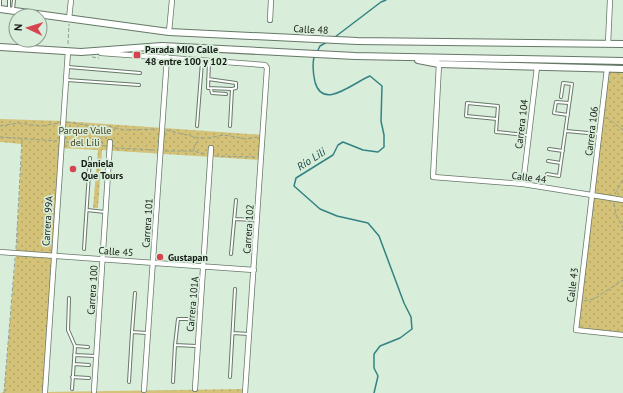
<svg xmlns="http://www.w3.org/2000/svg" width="623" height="393" font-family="'PT Sans',sans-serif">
	<defs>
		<pattern id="park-dots" width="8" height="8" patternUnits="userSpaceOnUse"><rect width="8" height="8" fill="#d3c277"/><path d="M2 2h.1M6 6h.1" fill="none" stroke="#b4a666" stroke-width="1.8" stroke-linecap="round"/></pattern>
	</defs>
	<rect width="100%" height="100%" fill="#d8edda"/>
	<!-- park -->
	<path fill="url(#park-dots)" d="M607 69H623V335L576 330Z
		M0 119 63 121 263 135 261 160 102 150 98 208H93L98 150 61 148 45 392 245 389V393H0L4 392 16 253 22 144 0 142Z"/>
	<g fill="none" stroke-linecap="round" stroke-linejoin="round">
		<!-- stream -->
		<path stroke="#338384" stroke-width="1.5" d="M335 37 381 2 386 0
			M317 52 320 46 327 42
			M314 57C312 66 313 73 315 82 323 111 354 82 370 76L382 86 381 121 384 135V147L378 152 363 150 343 142 338 145 333 155 296 178 294 186 320 209 337 216 368 223 379 236 404 303 411 317 412 329 400 338 380 346 374 354V368L378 376 374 393"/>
		<!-- lane casing -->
		<g stroke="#667868" stroke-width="4">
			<path id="lane" d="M0 8V0
				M9 9V0
				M13 9 14 0
				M209 61 208 88 232 89
				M68 67 140 73
				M208 79 236 83V88L232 89 230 126
				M67 80 139 85
				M211 89 212 93 226 94
				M467 103 498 106 497 119 466 116Z
				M568 115 554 113 556 102 569 103
				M497 119 496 132 527 135
				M197 126 202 62
				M566 131 599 134
				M549 149 563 151
				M548 161 561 163
				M547 174 559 176 572 84 563 83 561 97
				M87 210 105 212
				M234 219 257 220
				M84 249 90 158
				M231 254 236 200
				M135 293 132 332 147 333
				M69 298 68 330 75 346 72 389
				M190 319H178L175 345 196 346
				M233 333 249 334
				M75 346 88 347
				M74 355 95 356
				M74 364 89 365
				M72 377 89 378
				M230 377 235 289
				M129 382 132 332
				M173 382 175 345"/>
		</g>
		<!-- street casing -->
		<g stroke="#667868" stroke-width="6">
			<path id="street" d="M69 19 71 0
				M270 20 271 0
				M169 32 172 0
				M608 44 610 0
				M101 53 265 65 267 68 245 393
				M439 64 433 177 523 184 623 200
				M607 69 576 330 623 335
				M523 184 537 67
				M0 252 254 270
				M195 389 211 148
				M144 390 167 57
				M94 391 110 142
				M45 392 68 51"/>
		</g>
		<!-- secondary casing -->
		<g stroke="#667868" stroke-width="8">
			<path id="secondary" d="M0 9 169 32 357 41 623 44
				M0 47 81 52 162 46 355 56 623 61
				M418 60 439 64 623 69"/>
		</g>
		<!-- path -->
		<path stroke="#92a294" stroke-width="1" stroke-dasharray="4 2" stroke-linecap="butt" d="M68 44 69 24
			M92 57 99 58
			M606 117 623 130
			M67 122 92 126H108L124 130 157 129
			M0 126 18 123 41 126 59 123
			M93 126 103 144
			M166 130 199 138H208L224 135 246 139 257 137
			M0 137 57 141
			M66 142 105 146
			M94 143 116 128
			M115 148 156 150
			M165 151H193L205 154
			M193 151 198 139
			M215 156 256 157
			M615 194 623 179
			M614 203 616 215 623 228
			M16 249 22 139
			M584 301 594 299 623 280
			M4 393 15 258"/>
		<!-- lane -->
		<use href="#lane" stroke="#fff" stroke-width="2"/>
		<!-- street -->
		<use href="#street" stroke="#fff" stroke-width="4.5"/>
		<!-- secondary -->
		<use href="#secondary" stroke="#fff" stroke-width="6"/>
	</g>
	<!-- markers -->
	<g fill="#d54550" stroke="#d8edda" stroke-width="1.5">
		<rect x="133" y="51" width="8" height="8" rx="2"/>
		<circle cx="73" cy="169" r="4"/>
		<circle cx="160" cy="257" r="4"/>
	</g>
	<g text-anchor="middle" stroke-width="3.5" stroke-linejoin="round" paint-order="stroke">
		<!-- street labels -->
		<g font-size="10" fill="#141b15" stroke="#d8edda">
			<text transform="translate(311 29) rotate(3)" y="4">Calle 48</text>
			<text transform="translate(521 124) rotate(-83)" y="4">Carrera 104</text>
			<text transform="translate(591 131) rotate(-83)" y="4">Carrera 106</text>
			<text transform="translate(529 177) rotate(7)" y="4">Calle 44</text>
			<text transform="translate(47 221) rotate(-86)" y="4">Carrera 99A</text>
			<text transform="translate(147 223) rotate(-86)" y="4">Carrera 101</text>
			<text transform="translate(248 229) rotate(-86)" y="4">Carrera 102</text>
			<text transform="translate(116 251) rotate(4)" y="4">Calle 45</text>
			<text transform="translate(572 285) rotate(-83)" y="4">Calle 43</text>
			<text transform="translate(92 290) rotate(-86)" y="4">Carrera 100</text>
			<text transform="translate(192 304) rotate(-85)" y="4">Carrera 101A</text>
		</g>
		<!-- poi labels -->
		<g font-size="10" font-weight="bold" fill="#141b15" stroke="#d8edda" text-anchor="start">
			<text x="145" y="53">Parada MIO Calle<tspan x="145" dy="12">48 entre 100 y 102</tspan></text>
			<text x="81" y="167">Daniela<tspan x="81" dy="12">Que Tours</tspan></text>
			<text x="168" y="261">Gustapan</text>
		</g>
		<!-- park labels -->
		<g font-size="10" fill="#413918" stroke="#d8edda">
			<text x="85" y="134">Parque Valle<tspan x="85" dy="12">del Lili</tspan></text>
		</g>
		<!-- water labels -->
		<g font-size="11" font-style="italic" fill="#18494b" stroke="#d8edda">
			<text transform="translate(311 159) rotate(-33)" y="4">Río Lili</text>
		</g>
	</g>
	<!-- north arrow -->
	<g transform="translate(28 28) rotate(274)"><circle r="19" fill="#d8edda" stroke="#8a998b"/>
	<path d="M0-3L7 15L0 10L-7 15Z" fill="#d54550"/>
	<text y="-6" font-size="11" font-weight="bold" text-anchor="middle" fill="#141b15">N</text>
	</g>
</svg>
